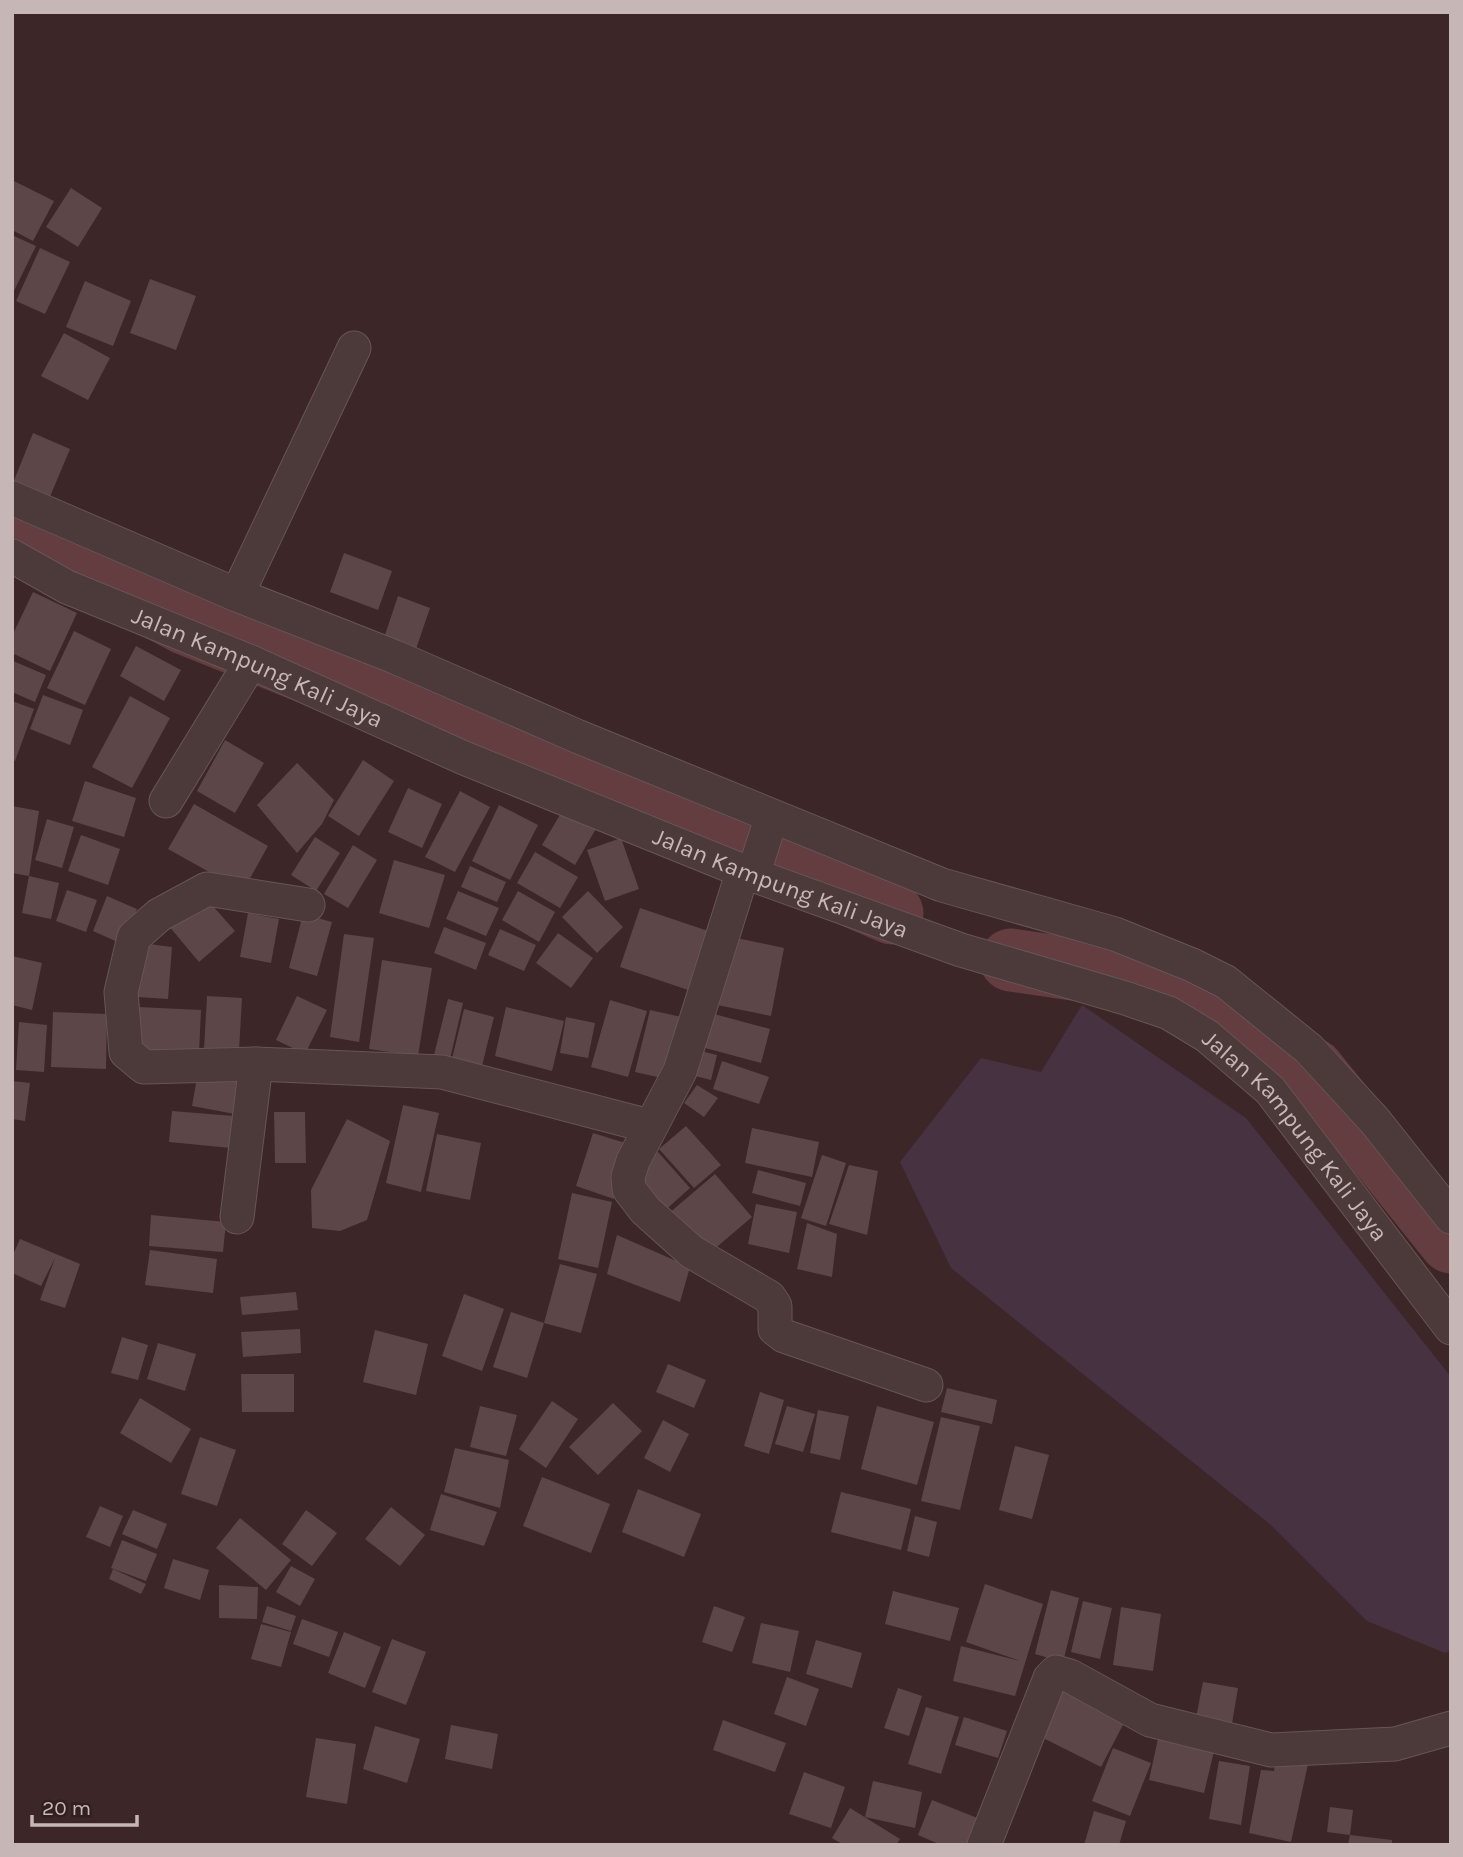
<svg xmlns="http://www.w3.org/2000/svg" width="1463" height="1857" font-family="Karla,sans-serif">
	<rect width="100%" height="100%" fill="#3c2628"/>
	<!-- green -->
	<path fill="#473241" d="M1082 1005 1246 1118 1451 1377V1650L1445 1653 1367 1621 1271 1525 951 1268 900 1162 981 1058 1041 1072Z"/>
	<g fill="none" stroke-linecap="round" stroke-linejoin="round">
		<!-- river -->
		<path stroke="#633d40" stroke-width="63" d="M12 532 187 624 635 803 892 913
			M1011 960 1148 980 1313 1070 1451 1242"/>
	</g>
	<!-- building -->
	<path fill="#5d4647" d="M12 180 54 201 33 241 12 230Z
		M71 188 102 208 78 247 46 227Z
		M12 235 36 246 12 295Z
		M40 248 70 262 45 314 16 301Z
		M150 279 196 296 176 350 130 333Z
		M85 281 131 301 113 346 66 327Z
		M64 333 110 358 88 400 41 376Z
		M33 433 70 449 49 499 13 483Z
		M344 553 392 571 378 610 330 592Z
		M33 592 77 613 50 671 12 653V636Z
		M398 596 430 608 415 652 383 641Z
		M74 631 111 649 85 705 47 688Z
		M136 646 181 670 164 701 120 676Z
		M13 661 46 675 35 702 12 692Z
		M43 695 83 710 70 745 30 729Z
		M130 696 170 718 132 788 92 767Z
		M12 701 34 709 15 761 12 760Z
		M225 740 264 763 235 813 197 791Z
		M363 760 394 781 359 836 328 816Z
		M297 763 334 800 322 824 297 853 257 805Z
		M85 781 136 798 124 837 72 821Z
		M408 788 442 804 422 848 388 832Z
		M460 791 490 807 455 872 425 857Z
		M194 804 268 846 243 891 168 849Z
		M499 805 538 825 510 880 472 861Z
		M12 806 39 811 29 876 12 873Z
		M564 808 597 827 575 865 542 845Z
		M47 819 74 827 62 868 35 860Z
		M81 835 120 849 108 885 68 871Z
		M315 837 340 853 316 891 291 875Z
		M621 838 639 889 605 901 587 850Z
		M353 845 377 860 348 908 324 894Z
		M535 852 578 877 560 908 517 883Z
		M394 860 445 875 429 928 379 913Z
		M470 866 506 882 497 902 461 887Z
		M29 876 59 883 51 919 22 913Z
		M67 890 97 900 86 932 56 921Z
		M458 891 499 908 486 936 446 919Z
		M518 891 555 912 539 942 502 920Z
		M588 891 623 927 597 953 562 917Z
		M203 895 235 931 199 962 168 925Z
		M107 896 137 909 122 944 93 931Z
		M640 908 720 935 700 994 620 967Z
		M248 913 279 919 271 963 240 957Z
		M303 914 332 922 317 976 289 968Z
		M444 927 486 943 476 970 434 953Z
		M500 929 536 945 524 971 488 955Z
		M558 933 593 958 571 988 536 963Z
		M344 934 374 938 359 1042 330 1037Z
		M727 936 784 948 771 1016 712 1004Z
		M141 943 172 947 168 999 137 997Z
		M12 956 42 963 32 1010 12 1005Z
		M382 960 432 968 418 1056 369 1049Z
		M207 996 242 998 239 1051 204 1049Z
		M297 996 327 1010 305 1054 276 1040Z
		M448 999 463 1003 450 1059 434 1055Z
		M610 1000 647 1011 628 1077 591 1067Z
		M138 1007 201 1010 199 1053 136 1050Z
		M506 1007 564 1021 552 1071 495 1056Z
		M464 1009 494 1017 482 1066 452 1059Z
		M650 1010 686 1018 671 1080 635 1072Z
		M703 1011 770 1029 761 1063 694 1045Z
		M53 1012 107 1014 106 1069 51 1067Z
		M566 1017 595 1023 588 1058 560 1053Z
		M19 1022 47 1025 44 1072 16 1070Z
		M701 1051 717 1055 711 1080 695 1076Z
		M722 1061 769 1077 759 1104 713 1089Z
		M198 1072 246 1081 240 1115 192 1106Z
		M12 1081 30 1083 25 1121 12 1119Z
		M697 1085 718 1098 704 1117 684 1103Z
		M403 1105 439 1113 421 1192 386 1183Z
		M172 1111 234 1116 231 1148 169 1142Z
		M274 1112H305L306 1163H275Z
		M347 1119 390 1141 367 1220 340 1231 312 1228 311 1190Z
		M686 1126 721 1165 694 1188 659 1149Z
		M752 1128 819 1142 812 1177 745 1163Z
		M593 1133 632 1145 614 1199 576 1186Z
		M437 1134 481 1143 470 1200 426 1191Z
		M658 1152 690 1188 661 1214 629 1178Z
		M822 1155 846 1163 826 1226 801 1218Z
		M849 1165 878 1171 867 1235 829 1224Z
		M758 1170 806 1183 800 1206 752 1193Z
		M715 1174 752 1217 705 1257 668 1214Z
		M572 1193 612 1202 598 1268 558 1259Z
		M756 1204 797 1212 789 1253 748 1244Z
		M151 1215 226 1222 223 1252 149 1246Z
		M807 1223 837 1234 832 1277 797 1269Z
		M617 1235 690 1267 680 1302 607 1274Z
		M20 1239 80 1264 65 1308 40 1300 55 1258 41 1286 12 1273V1257Z
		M150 1250 217 1259 213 1293 145 1285Z
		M560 1264 597 1274 581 1333 544 1323Z
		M296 1292 298 1310 242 1315 240 1297Z
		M464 1294 504 1309 482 1371 442 1356Z
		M511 1312 544 1323 527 1378 493 1367Z
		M300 1329 301 1353 243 1357 241 1332Z
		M375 1330 428 1344 416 1395 363 1382Z
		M122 1337 148 1345 138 1380 111 1373Z
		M158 1343 196 1354 185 1391 147 1379Z
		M668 1364 706 1380 694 1408 656 1392Z
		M241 1374H294V1412H242Z
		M947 1388 997 1400 992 1424 941 1412Z
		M760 1392 784 1400 769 1454 744 1446Z
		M140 1398 191 1429 171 1463 120 1433Z
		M552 1401 578 1419 546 1468 519 1449Z
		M613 1403 642 1431 598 1475 569 1447Z
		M480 1406 517 1415 506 1456 470 1447Z
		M787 1406 815 1414 803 1452 775 1444Z
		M877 1406 934 1422 917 1485 861 1469Z
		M818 1410 849 1416 840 1460 810 1453Z
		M941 1417 980 1426 960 1510 921 1501Z
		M663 1420 689 1434 670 1472 644 1458Z
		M200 1437 236 1450 217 1506 181 1494Z
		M1015 1446 1049 1455 1032 1519 999 1510Z
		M455 1448 509 1460 500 1508 444 1492Z
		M542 1477 610 1504 591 1553 523 1526Z
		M638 1489 701 1514 684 1557 622 1532Z
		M841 1492 911 1509 901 1550 831 1532Z
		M441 1494 497 1512 484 1546 430 1530Z
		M100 1506 123 1516 110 1547 86 1537Z
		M391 1507 425 1535 400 1566 365 1539Z
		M133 1510 167 1524 157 1549 122 1534Z
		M306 1510 337 1533 312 1566 282 1544Z
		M915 1516 937 1522 929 1557 907 1551Z
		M240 1518 291 1560 266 1590 216 1548Z
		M122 1540 157 1554 146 1581 111 1568Z
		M173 1559 209 1570 200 1600 164 1588Z
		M291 1566 315 1579 300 1606 276 1592Z
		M113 1569 146 1584 141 1594 109 1579Z
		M985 1584 1043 1604 1015 1696 953 1681 961 1646 1020 1661 966 1642Z
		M219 1585 258 1587 257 1619 219 1618Z
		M1051 1590 1079 1598 1063 1662 1035 1654Z
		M893 1591 959 1608 950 1641 885 1624Z
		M1083 1601 1112 1608 1100 1659 1071 1652Z
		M267 1606 296 1616 291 1631 262 1622Z
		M714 1606 745 1617 732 1652 702 1642Z
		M1121 1607 1161 1614 1153 1671 1113 1665Z
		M302 1619 338 1632 329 1657 293 1644Z
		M761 1623 799 1631 790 1672 752 1663Z
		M261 1624 291 1632 281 1667 251 1659Z
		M344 1632 381 1647 365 1688 328 1673Z
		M392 1639 426 1652 406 1705 372 1692Z
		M816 1640 862 1653 852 1688 806 1674Z
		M787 1677 819 1689 806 1726 774 1714Z
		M1203 1682 1238 1688 1230 1735 1194 1728Z
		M1057 1684 1126 1719 1101 1767 1033 1733Z
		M898 1688 922 1696 909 1736 884 1728Z
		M926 1707 959 1717 941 1774 908 1764Z
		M964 1717 1007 1731 998 1758 955 1745Z
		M723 1720 786 1743 775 1772 713 1750Z
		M451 1725 498 1734 492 1769 445 1759Z
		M375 1726 420 1739 407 1783 363 1769Z
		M1159 1734 1215 1747 1204 1793 1149 1780Z
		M316 1738 356 1744 347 1804 306 1797Z
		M1113 1748 1151 1763 1130 1816 1092 1801Z
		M1276 1756 1308 1764 1291 1842 1249 1833 1261 1770 1274 1771Z
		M1219 1761 1250 1766 1241 1825 1209 1819Z
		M804 1772 845 1787 831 1828 789 1814Z
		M873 1781 922 1792 915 1828 865 1817Z
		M932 1800 980 1819 970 1845H941L918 1835Z
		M1330 1807 1353 1810 1350 1835 1327 1832Z
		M850 1808 900 1839 896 1845H844L832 1838Z
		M1094 1811 1126 1821 1119 1845H1084Z
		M1350 1835 1392 1840V1845H1348Z"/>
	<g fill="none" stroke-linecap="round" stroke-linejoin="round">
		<!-- street casing -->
		<g stroke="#675556" stroke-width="35">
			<g id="street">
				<path d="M12 498 237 595 395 657 579 737 942 885 1115 934 1192 965 1226 982 1309 1049 1375 1121 1451 1217"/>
				<path id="s1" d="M12 556 67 587 251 662 464 758 753 875 961 950 1125 998 1169 1013 1207 1036 1270 1090 1451 1328"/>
				<path d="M237 595 354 348"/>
				<path d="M166 801 251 662"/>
				<path d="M743 871 680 1071 633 1161 628 1177 629 1189 645 1210 692 1252 769 1297 775 1306V1329L784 1336 926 1385"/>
				<path d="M753 875 772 816"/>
				<path d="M308 905 207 889 159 915 134 937 121 992 126 1052 144 1067 256 1064 442 1072 649 1126"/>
				<path d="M237 1217 256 1064"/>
				<path d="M984 1845 1050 1678 1056 1672 1070 1676 1150 1720 1271 1750 1395 1744 1451 1728"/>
			</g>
		</g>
		<!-- street -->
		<use href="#street" stroke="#4c3a3b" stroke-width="33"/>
	</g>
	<g text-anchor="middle" stroke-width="7" stroke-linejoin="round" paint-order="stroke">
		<!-- street labels -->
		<g font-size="24" fill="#c7b6b6" stroke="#311f20">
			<text dy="8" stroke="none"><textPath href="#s1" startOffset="270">Jalan Kampung Kali Jaya</textPath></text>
			<text dy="8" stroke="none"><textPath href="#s1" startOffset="836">Jalan Kampung Kali Jaya</textPath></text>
			<text dy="8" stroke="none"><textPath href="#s1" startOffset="1424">Jalan Kampung Kali Jaya</textPath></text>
		</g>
	</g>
	<!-- border -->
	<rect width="1463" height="1857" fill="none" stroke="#c7b6b6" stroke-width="28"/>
	<!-- scale -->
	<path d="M32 1815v10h105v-10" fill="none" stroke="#c7b6b6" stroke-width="3.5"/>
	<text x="42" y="1815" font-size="21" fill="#c7b6b6" stroke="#311f20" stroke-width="5" paint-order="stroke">20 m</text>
</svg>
